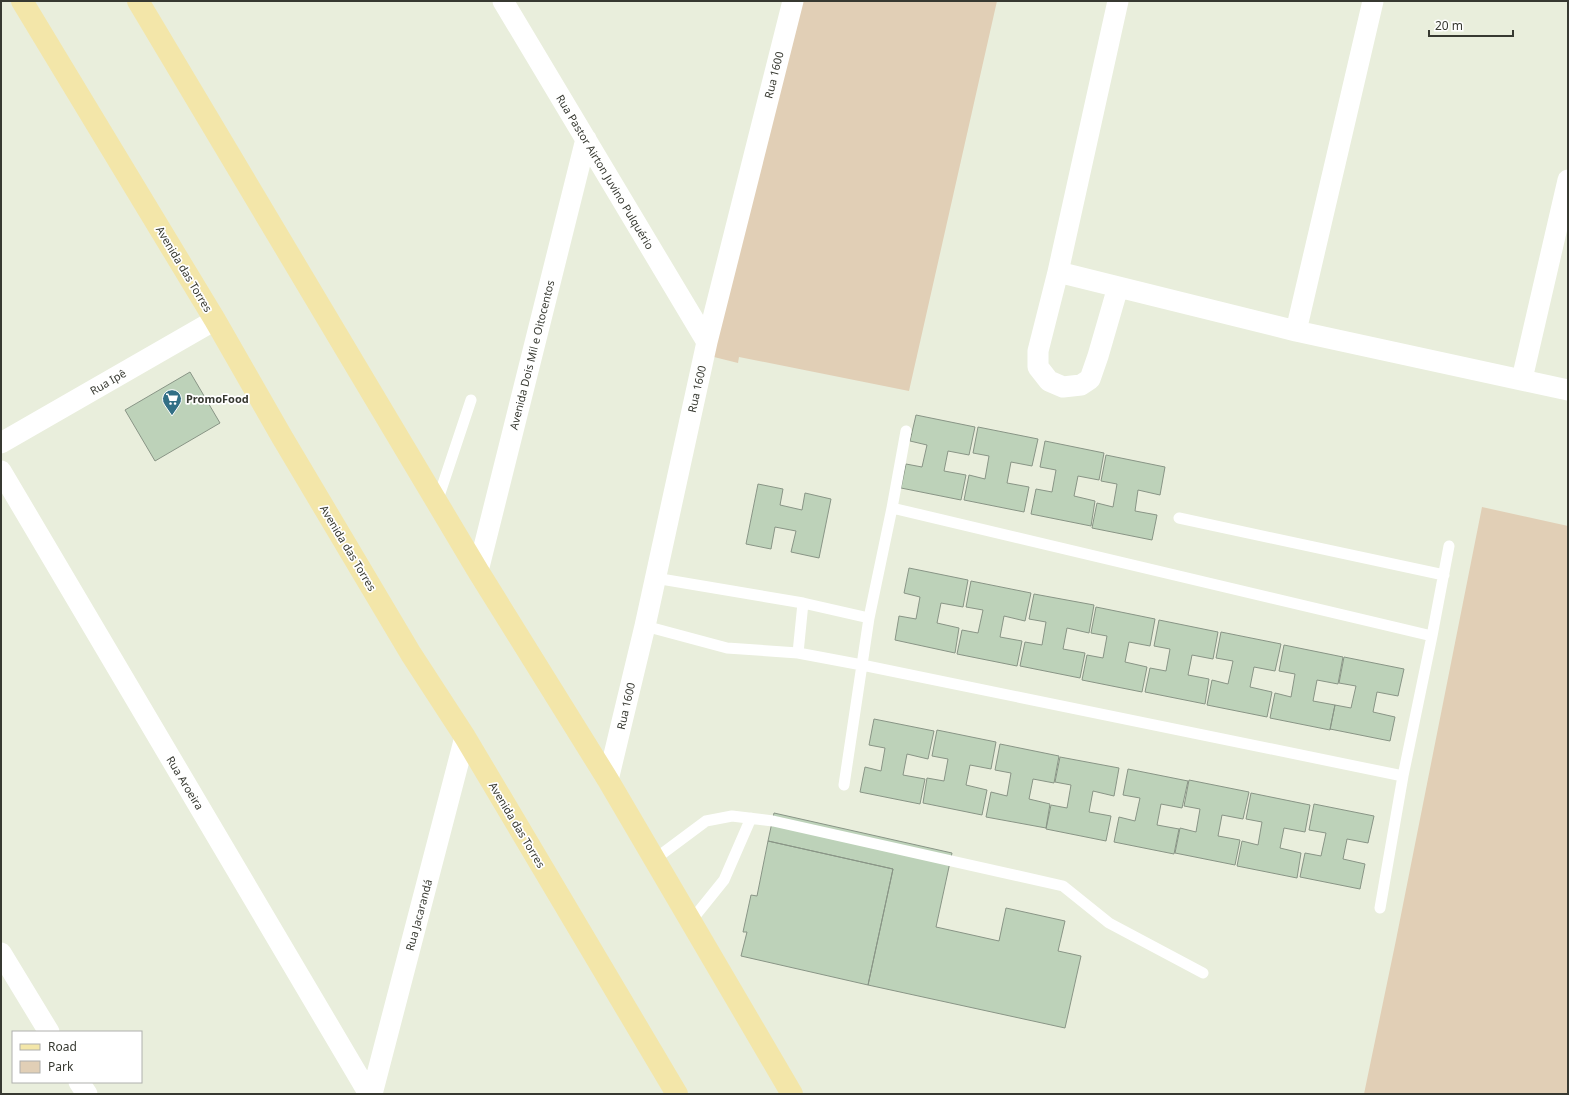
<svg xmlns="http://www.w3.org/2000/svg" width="1569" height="1095" font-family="'Noto Sans',sans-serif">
	<rect width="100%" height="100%" fill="#e9eedc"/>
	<!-- green -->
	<path fill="#e1cfb6" d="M796 1H997L909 391 739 357 738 363 710 356Z
		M1482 507 1568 526V1094H1364L1396 940Z"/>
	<!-- building -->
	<path fill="#bdd2b9" stroke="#899586" d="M190 372 220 423 155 461 125 410Z
		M916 415 975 427 969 455 948 451 944 471 966 475 961 500 901 488 906 464 922 467 927 445 910 441Z
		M978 427 1038 439 1032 466 1011 462 1007 483 1029 487 1024 512 964 500 969 475 985 479 989 456 973 453Z
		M1045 441 1104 453 1099 480 1078 476 1074 496 1095 501 1091 526 1031 514 1036 489 1052 492 1056 470 1040 467Z
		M1106 455 1165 467 1160 495 1138 490 1135 511 1157 515 1152 540 1092 528 1097 503 1113 507 1117 484 1101 481Z
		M758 484 783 489 780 505 802 510 805 493 831 499 819 558 791 552 796 531 775 527 771 549 746 544Z
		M909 568 968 580 963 607 941 603 937 623 959 628 955 653 895 640 899 616 916 619 920 597 904 593Z
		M971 581 1031 593 1025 621 1004 616 1000 637 1022 641 1017 666 957 654 962 630 978 633 983 610 966 607Z
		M1034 594 1094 605 1089 633 1067 628 1063 649 1085 653 1080 678 1020 666 1025 642 1042 645 1046 622 1029 619Z
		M1096 607 1155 619 1150 646 1129 642 1125 662 1147 667 1142 692 1082 680 1087 655 1103 658 1107 636 1091 633Z
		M1159 620 1218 632 1213 659 1192 655 1188 675 1209 679 1205 704 1145 692 1150 668 1166 671 1170 649 1154 646Z
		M1221 632 1281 644 1275 671 1254 667 1250 687 1272 692 1267 717 1207 705 1212 680 1228 684 1233 661 1216 658Z
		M1284 645 1343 657 1338 684 1317 680 1313 701 1335 705 1330 730 1270 718 1275 693 1291 697 1295 674 1279 671Z
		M1344 657 1404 669 1398 696 1377 692 1373 712 1395 717 1390 741 1330 729 1335 705 1351 708 1356 686 1339 683Z
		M874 719 934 731 928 759 907 754 903 775 925 779 920 804 860 792 865 767 881 771 885 748 869 745Z
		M937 730 996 742 991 769 970 765 966 785 987 790 982 815 923 803 927 778 944 781 948 759 932 756Z
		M1000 744 1059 756 1054 783 1033 779 1029 799 1050 804 1046 828 986 817 991 792 1007 796 1011 773 995 770Z
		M1060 757 1119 768 1114 796 1093 791 1089 812 1111 816 1106 841 1046 829 1051 805 1067 808 1071 785 1055 782Z
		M1128 769 1188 781 1182 808 1161 804 1157 825 1179 829 1174 854 1114 842 1119 817 1135 821 1140 798 1123 795Z
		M1189 780 1249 792 1243 819 1222 815 1218 836 1240 840 1235 865 1175 853 1180 828 1196 832 1200 809 1184 806Z
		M1251 793 1310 805 1305 832 1284 828 1280 848 1301 853 1297 878 1237 866 1242 841 1258 845 1262 822 1246 819Z
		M1314 804 1374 816 1368 843 1347 839 1343 859 1365 864 1360 889 1300 877 1305 853 1321 856 1326 833 1309 830Z
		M774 813 952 853 936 927 999 941 1006 908 1065 921 1058 951 1081 956 1065 1028 868 985 893 869 768 841Z
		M768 841 893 869 868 985 741 956 747 932H743L751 895 757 896Z"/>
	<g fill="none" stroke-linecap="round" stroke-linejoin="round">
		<!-- lane -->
		<path stroke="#fff" stroke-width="11" d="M906 431 892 508 1432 636
			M437 502 471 400
			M1179 518 1444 575
			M803 603 869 618
			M645 626 727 648 798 653 803 603 655 578
			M798 653 862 665 1403 776
			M844 785 869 618 892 508
			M655 859 706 821 732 816 773 821 1063 886 1109 923 1203 973
			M1380 908 1403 776 1432 636 1449 546
			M691 921 724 880 751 818"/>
		<!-- street -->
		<path stroke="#fff" stroke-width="21" d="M503 1 707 342
			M1118 1 1058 272 1296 331 1568 390
			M1058 272 1038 351V367L1049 381 1063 387 1081 385 1090 379 1098 356 1118 287
			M1296 331 1373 1
			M1522 379 1568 180
			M1 443 215 320
			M1 471 369 1094
			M478 571 586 139
			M608 780 645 626 707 342 793 1
			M1 953 49 1032
			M79 1082 87 1094
			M372 1094 465 737"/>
		<!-- primary -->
		<path stroke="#f3e6a9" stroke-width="22" d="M22 1 215 320 282 437 411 654 465 737 677 1094
			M138 1 478 571 608 780 792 1094"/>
	</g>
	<!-- icons -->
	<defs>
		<g id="supermarket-pin" transform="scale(1)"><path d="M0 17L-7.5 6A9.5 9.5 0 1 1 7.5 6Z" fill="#316f85" stroke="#fff"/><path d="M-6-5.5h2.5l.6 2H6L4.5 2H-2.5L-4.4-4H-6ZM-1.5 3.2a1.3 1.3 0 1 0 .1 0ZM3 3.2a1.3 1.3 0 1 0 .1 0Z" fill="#fff"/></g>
	</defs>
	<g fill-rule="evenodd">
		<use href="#supermarket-pin" x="172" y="399"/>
	</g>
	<g text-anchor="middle" stroke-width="3.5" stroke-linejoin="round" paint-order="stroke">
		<!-- street labels -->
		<g font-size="11" fill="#373931" stroke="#fff">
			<text transform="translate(774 75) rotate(-76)" y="4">Rua 1600</text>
			<text transform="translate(605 172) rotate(59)" y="4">Rua Pastor Airton Juvino Pulquério</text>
			<text transform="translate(184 269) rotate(59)" y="4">Avenida das Torres</text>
			<text transform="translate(532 355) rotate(-76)" y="4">Avenida Dois Mil e Oitocentos</text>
			<text transform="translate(108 382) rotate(-30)" y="4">Rua Ipê</text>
			<text transform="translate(697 389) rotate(-77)" y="4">Rua 1600</text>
			<text transform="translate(348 548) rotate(59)" y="4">Avenida das Torres</text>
			<text transform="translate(626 706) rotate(-77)" y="4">Rua 1600</text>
			<text transform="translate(185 783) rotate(59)" y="4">Rua Aroeira</text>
			<text transform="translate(517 825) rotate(59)" y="4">Avenida das Torres</text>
			<text transform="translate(419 915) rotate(-75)" y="4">Rua Jacarandá</text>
		</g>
		<!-- poi labels -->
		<g font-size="11" font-weight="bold" fill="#373931" stroke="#fff" text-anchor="start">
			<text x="186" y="403">PromoFood</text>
		</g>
	</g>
	<!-- border -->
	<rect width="1569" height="1095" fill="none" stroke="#373931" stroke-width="4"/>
	<!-- legend -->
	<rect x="12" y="1031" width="130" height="52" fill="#ffffff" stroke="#afb0ad"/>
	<rect x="20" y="1044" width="20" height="6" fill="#f3e6a9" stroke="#afb0ad"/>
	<text x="48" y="1051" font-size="12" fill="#373931">Road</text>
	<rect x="20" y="1061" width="20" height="12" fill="#e1cfb6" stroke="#afb0ad"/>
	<text x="48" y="1071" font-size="12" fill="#373931">Park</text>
	<!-- scale -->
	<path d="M1429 30v6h84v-6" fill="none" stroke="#373931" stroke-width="2"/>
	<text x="1435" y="30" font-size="12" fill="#373931" stroke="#ffffff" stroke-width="3" paint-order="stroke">20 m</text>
</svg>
